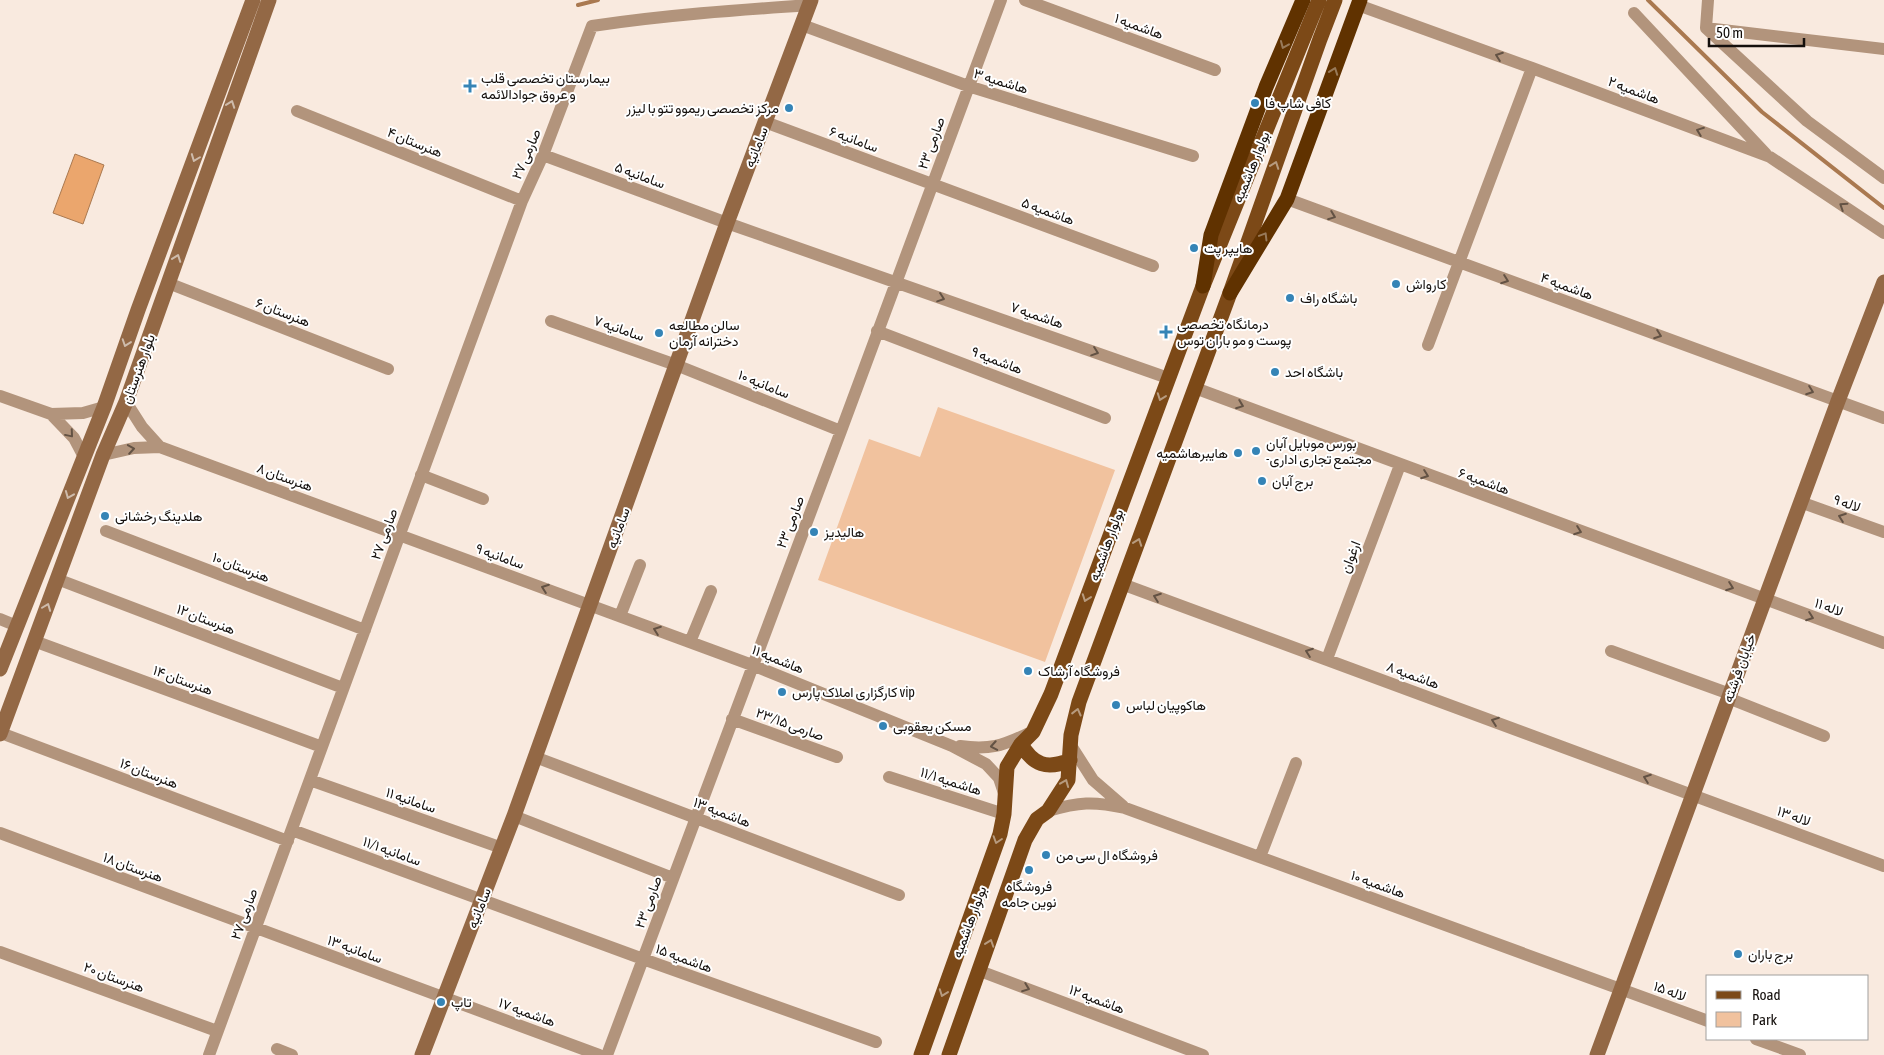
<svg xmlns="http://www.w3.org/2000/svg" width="1884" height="1055" font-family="'Asap Condensed',Vazirmatn,sans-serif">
	<rect width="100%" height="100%" fill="#f9eadf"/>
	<!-- green -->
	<path fill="#f1c29e" d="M938 407 1115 470 1045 662 818 580 869 439 920 457Z"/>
	<!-- water -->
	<path fill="#eba66d" stroke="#aa7950" d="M75 154 104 165 83 224 53 213Z"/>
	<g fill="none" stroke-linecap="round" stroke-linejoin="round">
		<!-- stream -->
		<path stroke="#aa7950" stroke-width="4" d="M1648 0 1762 112 1884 208
			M578 5 598 0"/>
		<!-- street -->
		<path stroke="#b2947c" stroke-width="12" d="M1025 0 1215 70
			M1358 5 1532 68 1770 157 1884 233
			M1634 13 1766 154
			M802 25 968 86 1193 156
			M1706 28 1807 121 1884 178
			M1706 28 1884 49
			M1706 28 1708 0
			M297 111 522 201
			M765 122 1153 266
			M543 155 727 223 1168 378
			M1287 199 1884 418
			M168 283 388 369
			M551 321 676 365 841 431
			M877 331 1105 418
			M1428 345 1532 68
			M1195 388 1884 643
			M0 396 51 414 83 413 104 407
			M126 402 142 427 160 447
			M51 414 74 438 84 457
			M103 455 134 448 160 447 752 665 952 746 986 764 999 778 1004 793
			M421 475 483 499
			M1800 502 1884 532
			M106 531 365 630
			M57 579 343 688
			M1122 584 1884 866
			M620 616 640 565
			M0 619 17 626
			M34 641 322 747
			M690 642 711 591
			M1611 651 1730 694
			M1327 659 1400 465
			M1728 698 1824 736
			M732 719 837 757
			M1 733 288 841
			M1070 744 1093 780 1123 806
			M960 746C989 750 1003 746 1029 733
			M535 757 899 895
			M889 777 1004 814
			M310 780 502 848
			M1048 811C1079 802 1093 801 1125 808L1708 1021
			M514 816 673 878
			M292 830 643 959 876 1042
			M0 833 599 1055
			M1260 857 1296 763
			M0 952 217 1031
			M980 971 1203 1055
			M1756 1039 1800 1055
			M277 1049 292 1055
			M209 1055 522 201 543 155 592 26C665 15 737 10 810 5
			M607 1055 841 431 1001 0"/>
		<!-- secondary -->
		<path stroke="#936845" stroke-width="15" d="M0 669 104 407 138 310 253 0
			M0 734 103 455 126 402 269 0
			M422 1055 514 816 727 223 811 0
			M1597 1055 1838 401 1884 282"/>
		<!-- primary -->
		<path stroke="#7c4917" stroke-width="15" d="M1021 744C1033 765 1047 770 1070 760
			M921 1055 1000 834 1004 814 1007 767 1021 744 1033 732 1051 694 1203 286 1319 0
			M949 1055 1025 840 1037 819 1048 811 1068 780 1071 735 1079 702 1230 293 1320 39 1335 0"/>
		<!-- highway -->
		<path stroke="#603200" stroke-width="15" d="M1203 286 1211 235 1266 87 1303 0
			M1230 293 1287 199 1360 0"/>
	</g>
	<!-- one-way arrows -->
	<defs><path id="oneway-chevron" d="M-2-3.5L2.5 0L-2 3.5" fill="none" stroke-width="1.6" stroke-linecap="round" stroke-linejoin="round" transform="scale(1.25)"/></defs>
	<g stroke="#987a59">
		<use href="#oneway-chevron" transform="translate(1284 45) rotate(113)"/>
		<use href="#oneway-chevron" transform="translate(1334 71) rotate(-70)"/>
		<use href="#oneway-chevron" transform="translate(1264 236) rotate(-59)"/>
	</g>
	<g stroke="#635244">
		<use href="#oneway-chevron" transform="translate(1499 56) rotate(-160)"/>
		<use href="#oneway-chevron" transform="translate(1700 131) rotate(-159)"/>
		<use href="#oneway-chevron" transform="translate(1843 206) rotate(-147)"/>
		<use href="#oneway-chevron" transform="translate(1332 216) rotate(21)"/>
		<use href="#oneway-chevron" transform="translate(1505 280) rotate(20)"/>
		<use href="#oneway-chevron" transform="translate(941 298) rotate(19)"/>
		<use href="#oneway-chevron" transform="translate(1658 335) rotate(20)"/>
		<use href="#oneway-chevron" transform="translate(1095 352) rotate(19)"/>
		<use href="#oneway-chevron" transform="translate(1810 391) rotate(20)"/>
		<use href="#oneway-chevron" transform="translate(1240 405) rotate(21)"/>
		<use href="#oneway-chevron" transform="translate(70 434) rotate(50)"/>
		<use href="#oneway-chevron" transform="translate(131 449) rotate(-9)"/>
		<use href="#oneway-chevron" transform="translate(1425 475) rotate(20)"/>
		<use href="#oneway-chevron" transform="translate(1842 517) rotate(-160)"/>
		<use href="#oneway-chevron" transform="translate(1578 531) rotate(20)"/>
		<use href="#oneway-chevron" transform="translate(1730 587) rotate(20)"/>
		<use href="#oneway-chevron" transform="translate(545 588) rotate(-160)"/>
		<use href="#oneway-chevron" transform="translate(1157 597) rotate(-160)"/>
		<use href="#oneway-chevron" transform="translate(1810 617) rotate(20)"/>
		<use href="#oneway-chevron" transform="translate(657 630) rotate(-160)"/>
		<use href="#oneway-chevron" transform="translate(1309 652) rotate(-160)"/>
		<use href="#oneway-chevron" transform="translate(1495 721) rotate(-160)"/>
		<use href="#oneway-chevron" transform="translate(994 746) rotate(170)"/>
		<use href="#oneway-chevron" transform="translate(1647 778) rotate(-160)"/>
		<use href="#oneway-chevron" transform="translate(1026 988) rotate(21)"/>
	</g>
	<g stroke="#cebbab">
		<use href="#oneway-chevron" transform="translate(231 104) rotate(-70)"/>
		<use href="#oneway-chevron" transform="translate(195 158) rotate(111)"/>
		<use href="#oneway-chevron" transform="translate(177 258) rotate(-70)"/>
		<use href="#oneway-chevron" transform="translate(126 343) rotate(109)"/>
		<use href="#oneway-chevron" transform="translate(69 495) rotate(112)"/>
		<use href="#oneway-chevron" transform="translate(47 607) rotate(-69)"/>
	</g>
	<g stroke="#b79b7f">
		<use href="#oneway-chevron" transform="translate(1275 165) rotate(-70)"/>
		<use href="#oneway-chevron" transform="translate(1161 397) rotate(110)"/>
		<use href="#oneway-chevron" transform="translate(1138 542) rotate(-70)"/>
		<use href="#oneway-chevron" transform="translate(1086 598) rotate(110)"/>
		<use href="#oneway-chevron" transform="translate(1077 712) rotate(-76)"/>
		<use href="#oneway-chevron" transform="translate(1065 783) rotate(-68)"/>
		<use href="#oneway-chevron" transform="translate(997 840) rotate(108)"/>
		<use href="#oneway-chevron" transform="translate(990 943) rotate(-71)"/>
		<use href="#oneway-chevron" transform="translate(943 993) rotate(110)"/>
	</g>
	<!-- markers -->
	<g fill="#3584b6" stroke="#fff" stroke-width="2">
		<path d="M467.5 78.5h5v5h5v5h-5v5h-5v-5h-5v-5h5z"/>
		<circle cx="1255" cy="103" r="5"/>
		<circle cx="789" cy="108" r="5"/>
		<circle cx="1194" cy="248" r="5"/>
		<circle cx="1396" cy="284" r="5"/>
		<circle cx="1290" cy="298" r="5"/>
		<path d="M1163.5 324.5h5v5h5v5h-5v5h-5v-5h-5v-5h5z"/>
		<circle cx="659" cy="333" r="5"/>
		<circle cx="1275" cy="372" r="5"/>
		<circle cx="1256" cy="451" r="5"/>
		<circle cx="1238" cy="453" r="5"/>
		<circle cx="1262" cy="481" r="5"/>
		<circle cx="105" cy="516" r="5"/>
		<circle cx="814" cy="532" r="5"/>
		<circle cx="1028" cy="671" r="5"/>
		<circle cx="782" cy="692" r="5"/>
		<circle cx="1116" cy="705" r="5"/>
		<circle cx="883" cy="726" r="5"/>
		<circle cx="1046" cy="855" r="5"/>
		<circle cx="1029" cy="870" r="5"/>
		<circle cx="1738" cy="954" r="5"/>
		<circle cx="441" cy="1002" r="5"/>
	</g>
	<g text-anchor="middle" stroke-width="4" stroke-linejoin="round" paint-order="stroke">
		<!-- street labels -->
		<g font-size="14" fill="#140f0c" stroke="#fff">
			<text transform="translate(1139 26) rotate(20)" y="5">هاشمیه ۱</text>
			<text transform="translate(1001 81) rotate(17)" y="5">هاشمیه ۳</text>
			<text transform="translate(1634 90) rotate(21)" y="5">هاشمیه ۲</text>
			<text transform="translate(854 139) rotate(20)" y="5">سامانیه ۶</text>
			<text transform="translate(415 142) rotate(22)" y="5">هنرستان ۴</text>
			<text transform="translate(931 143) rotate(-70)" y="5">صارمی ۲۳</text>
			<text transform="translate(756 147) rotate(-69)" y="5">سامانیه</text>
			<text transform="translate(526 154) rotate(-67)" y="5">صارمی ۲۷</text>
			<text transform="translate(1251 167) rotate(-68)" y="5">بولوار هاشمیه</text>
			<text transform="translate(640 175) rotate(20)" y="5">سامانیه ۵</text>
			<text transform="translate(1048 211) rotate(20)" y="5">هاشمیه ۵</text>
			<text transform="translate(1567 286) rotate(20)" y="5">هاشمیه ۴</text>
			<text transform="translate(283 312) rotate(21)" y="5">هنرستان ۶</text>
			<text transform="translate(1037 315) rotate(19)" y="5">هاشمیه ۷</text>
			<text transform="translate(619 328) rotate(19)" y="5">سامانیه ۷</text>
			<text transform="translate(997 360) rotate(21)" y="5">هاشمیه ۹</text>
			<text transform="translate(138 369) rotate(-70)" y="5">بلوار هنرستان</text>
			<text transform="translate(764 384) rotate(22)" y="5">سامانیه ۱۰</text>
			<text transform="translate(285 477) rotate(20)" y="5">هنرستان ۸</text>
			<text transform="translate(1484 481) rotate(20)" y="5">هاشمیه ۶</text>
			<text transform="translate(1847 503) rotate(20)" y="5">لاله ۹</text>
			<text transform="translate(790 522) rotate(-69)" y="5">صارمی ۲۳</text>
			<text transform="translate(618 528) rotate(-70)" y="5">سامانیه</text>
			<text transform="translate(384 534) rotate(-70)" y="5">صارمی ۲۷</text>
			<text transform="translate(1106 545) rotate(-70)" y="5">بولوار هاشمیه</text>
			<text transform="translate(500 556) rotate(20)" y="5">سامانیه ۹</text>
			<text transform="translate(1350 557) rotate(-69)" y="5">ارغوان</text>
			<text transform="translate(241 567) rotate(21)" y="5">هنرستان ۱۰</text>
			<text transform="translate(1829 607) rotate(20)" y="5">لاله ۱۱</text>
			<text transform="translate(206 619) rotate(21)" y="5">هنرستان ۱۲</text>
			<text transform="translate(778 659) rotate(22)" y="5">هاشمیه ۱۱</text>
			<text transform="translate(1739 668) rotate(-70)" y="5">خیابان فرشته</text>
			<text transform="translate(1413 675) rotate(20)" y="5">هاشمیه ۸</text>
			<text transform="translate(183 680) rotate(20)" y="5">هنرستان ۱۴</text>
			<text transform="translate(790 724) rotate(20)" y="5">صارمی ۲۳/۱۵</text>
			<text transform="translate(149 773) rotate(21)" y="5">هنرستان ۱۶</text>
			<text transform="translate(951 781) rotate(18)" y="5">هاشمیه ۱۱/۱</text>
			<text transform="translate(411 800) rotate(19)" y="5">سامانیه ۱۱</text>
			<text transform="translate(722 812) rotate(21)" y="5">هاشمیه ۱۳</text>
			<text transform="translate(1794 816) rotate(20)" y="5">لاله ۱۳</text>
			<text transform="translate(392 851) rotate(20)" y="5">سامانیه ۱۱/۱</text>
			<text transform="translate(133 867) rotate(20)" y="5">هنرستان ۱۸</text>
			<text transform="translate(1378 884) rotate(20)" y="5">هاشمیه ۱۰</text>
			<text transform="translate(648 902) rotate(-70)" y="5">صارمی ۲۳</text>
			<text transform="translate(479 908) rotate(-69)" y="5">سامانیه</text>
			<text transform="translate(244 914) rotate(-70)" y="5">صارمی ۲۷</text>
			<text transform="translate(969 922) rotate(-70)" y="5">بولوار هاشمیه</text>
			<text transform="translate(355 949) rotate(20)" y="5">سامانیه ۱۳</text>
			<text transform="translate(684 958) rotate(20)" y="5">هاشمیه ۱۵</text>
			<text transform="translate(114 977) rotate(20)" y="5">هنرستان ۲۰</text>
			<text transform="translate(1670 991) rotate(20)" y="5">لاله ۱۵</text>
			<text transform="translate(1097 999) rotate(21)" y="5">هاشمیه ۱۲</text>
			<text transform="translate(527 1012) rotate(20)" y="5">هاشمیه ۱۷</text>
		</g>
		<!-- poi labels -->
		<g font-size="14" fill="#140f0c" stroke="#fff" text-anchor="start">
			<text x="481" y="83">بیمارستان تخصصی قلب<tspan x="481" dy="16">و عروق جوادالائمه</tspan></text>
			<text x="1265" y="108">کافی شاپ فا</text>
			<text x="779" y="113" text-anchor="end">مرکز تخصصی ریموو تتو با لیزر</text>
			<text x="1204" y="253">هایپر پت</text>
			<text x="1406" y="289">کارواش</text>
			<text x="1300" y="303">باشگاه راف</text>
			<text x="1177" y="329">درمانگاه تخصصی<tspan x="1177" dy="16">پوست و مو باران توس</tspan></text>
			<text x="669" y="330">سالن مطالعه<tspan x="669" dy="16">دخترانه آرمان</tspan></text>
			<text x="1285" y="377">باشگاه احد</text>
			<text x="1266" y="448">بورس موبایل آبان<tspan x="1266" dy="16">-مجتمع تجاری اداری</tspan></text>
			<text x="1228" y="458" text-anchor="end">هایبرهاشمیه</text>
			<text x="1272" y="486">برج آبان</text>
			<text x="115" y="521">هلدینگ رخشانی</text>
			<text x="824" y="537">هالیدیز</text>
			<text x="1038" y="676">فروشگاه آرشاک</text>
			<text x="792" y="697">کارگزاری املاک پارس vip</text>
			<text x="1126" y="710">هاکوپیان لباس</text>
			<text x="893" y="731">مسکن یعقوبی</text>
			<text x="1056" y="860">فروشگاه ال سی من</text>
			<text x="1029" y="891" text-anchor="middle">فروشگاه<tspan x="1029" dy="16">نوین جامه</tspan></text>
			<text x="1748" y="959">برج باران</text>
			<text x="451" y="1007">تاپ</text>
		</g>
	</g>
	<!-- legend -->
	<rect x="1706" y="975" width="162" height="65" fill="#ffffff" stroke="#a19f9e"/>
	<rect x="1716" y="991" width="25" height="8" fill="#7c4917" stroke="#a19f9e"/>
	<text x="1752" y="1000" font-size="15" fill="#140f0c">Road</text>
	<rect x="1716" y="1012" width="25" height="15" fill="#f1c29e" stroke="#a19f9e"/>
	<text x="1752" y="1025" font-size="15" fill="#140f0c">Park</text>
	<!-- scale -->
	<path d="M1709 38v8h95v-8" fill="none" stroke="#140f0c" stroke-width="2.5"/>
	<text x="1716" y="38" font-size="15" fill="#140f0c" stroke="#ffffff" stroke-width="4" paint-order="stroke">50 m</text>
</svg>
